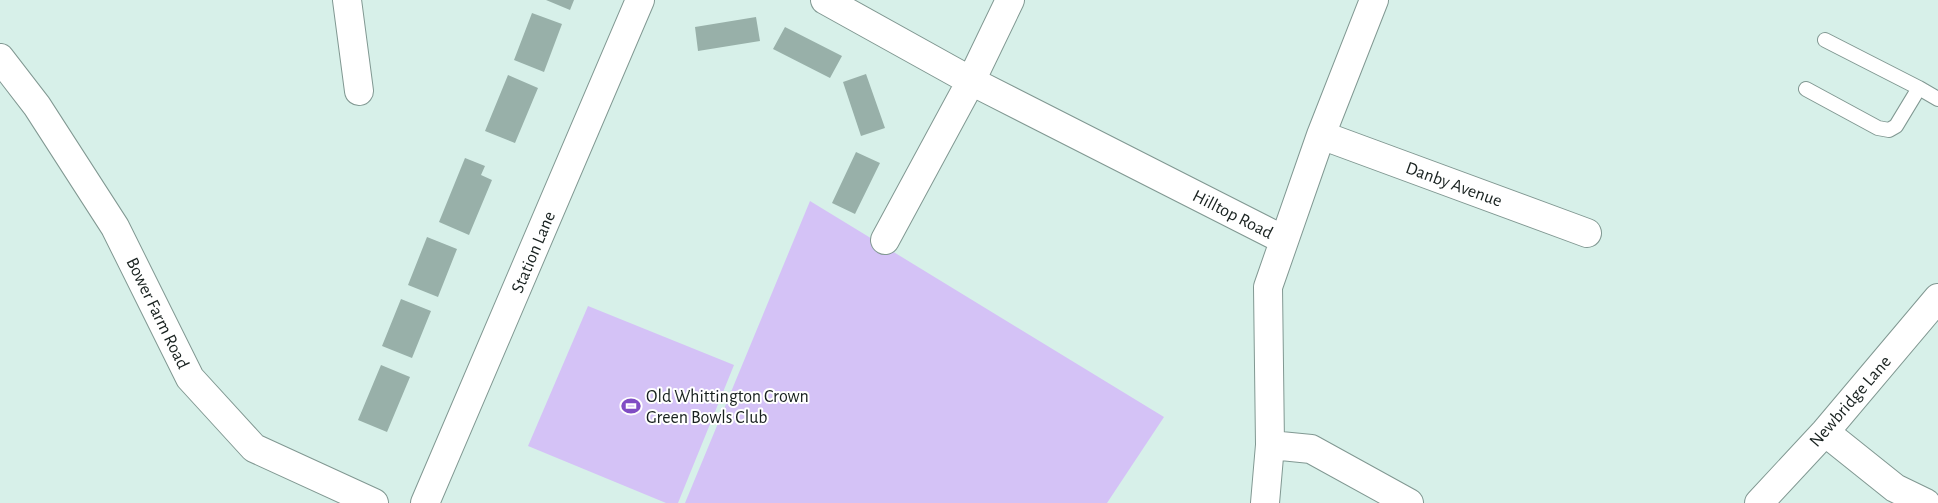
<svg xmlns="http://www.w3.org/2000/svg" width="1938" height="503" font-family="'Alegreya Sans',sans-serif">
	<rect width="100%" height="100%" fill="#d7f0e9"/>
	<!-- green -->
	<path fill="#d4c2f6" d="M810 201 1164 417 1107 503H685Z
		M588 306 734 365 678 503H666L528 446Z"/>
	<!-- building -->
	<path fill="#98b0a9" d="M546 0H574L570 10Z
		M532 13 562 24 544 72 514 60Z
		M756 17 760 41 698 51 695 27Z
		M785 27 842 56 830 78 773 49Z
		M866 74 885 128 861 136 843 82Z
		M508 75 538 88 515 143 485 131Z
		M856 152 880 163 855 214 832 203Z
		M465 158 485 166 481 175 492 180 469 235 439 222Z
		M427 237 457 249 438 297 408 285Z
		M401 299 431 311 412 358 382 346Z
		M381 365 410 377 387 432 358 420Z"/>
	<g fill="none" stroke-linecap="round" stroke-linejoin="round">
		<!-- lane casing -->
		<g stroke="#819892" stroke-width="16">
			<path id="lane" d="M1825 40 1919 88
				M1806 89 1878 128 1889 130 1896 126 1919 88 1938 99"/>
		</g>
		<!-- street casing -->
		<g stroke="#819892" stroke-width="30">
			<path id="street" d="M347 0 359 91
				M825 0 971 81 1284 240
				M0 58 37 106 115 227 190 378 254 448 374 503
				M1321 135 1587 233
				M885 240 971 81 1010 0
				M1825 432 1895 488 1926 503
				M1270 445 1311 449 1409 503
				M1265 503 1270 445 1268 287 1321 135 1374 0
				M1759 503 1825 432 1938 298"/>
		</g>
		<!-- secondary casing -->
		<g stroke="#819892" stroke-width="30">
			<path id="secondary" d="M425 503 640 0"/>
		</g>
		<!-- lane -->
		<use href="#lane" stroke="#fff" stroke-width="14"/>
		<!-- street -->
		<use href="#street" stroke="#fff" stroke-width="28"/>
		<!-- secondary -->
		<use href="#secondary" stroke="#fff" stroke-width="28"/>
	</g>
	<!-- icons -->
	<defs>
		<g id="stadium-bare" transform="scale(1.5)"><path d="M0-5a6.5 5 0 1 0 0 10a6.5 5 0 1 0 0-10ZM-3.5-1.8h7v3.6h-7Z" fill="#804dc4" stroke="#fff" stroke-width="2.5" paint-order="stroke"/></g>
	</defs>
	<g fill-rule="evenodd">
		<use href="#stadium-bare" x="631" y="406"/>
	</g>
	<g text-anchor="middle" stroke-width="4" stroke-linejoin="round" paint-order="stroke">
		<!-- street labels -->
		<g font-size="18" fill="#18211f" stroke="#fff">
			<text transform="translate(1454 184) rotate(20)" y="6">Danby Avenue</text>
			<text transform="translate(1233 214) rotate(27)" y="6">Hilltop Road</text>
			<text transform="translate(533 252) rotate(-67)" y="6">Station Lane</text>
			<text transform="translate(158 313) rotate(64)" y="6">Bower Farm Road</text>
			<text transform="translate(1850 401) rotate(-49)" y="6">Newbridge Lane</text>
		</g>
		<!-- poi labels -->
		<g font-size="18" fill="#18211f" stroke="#fff" text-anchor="start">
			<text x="646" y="402">Old Whittington Crown<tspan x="646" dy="21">Green Bowls Club</tspan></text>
		</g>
	</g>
</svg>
